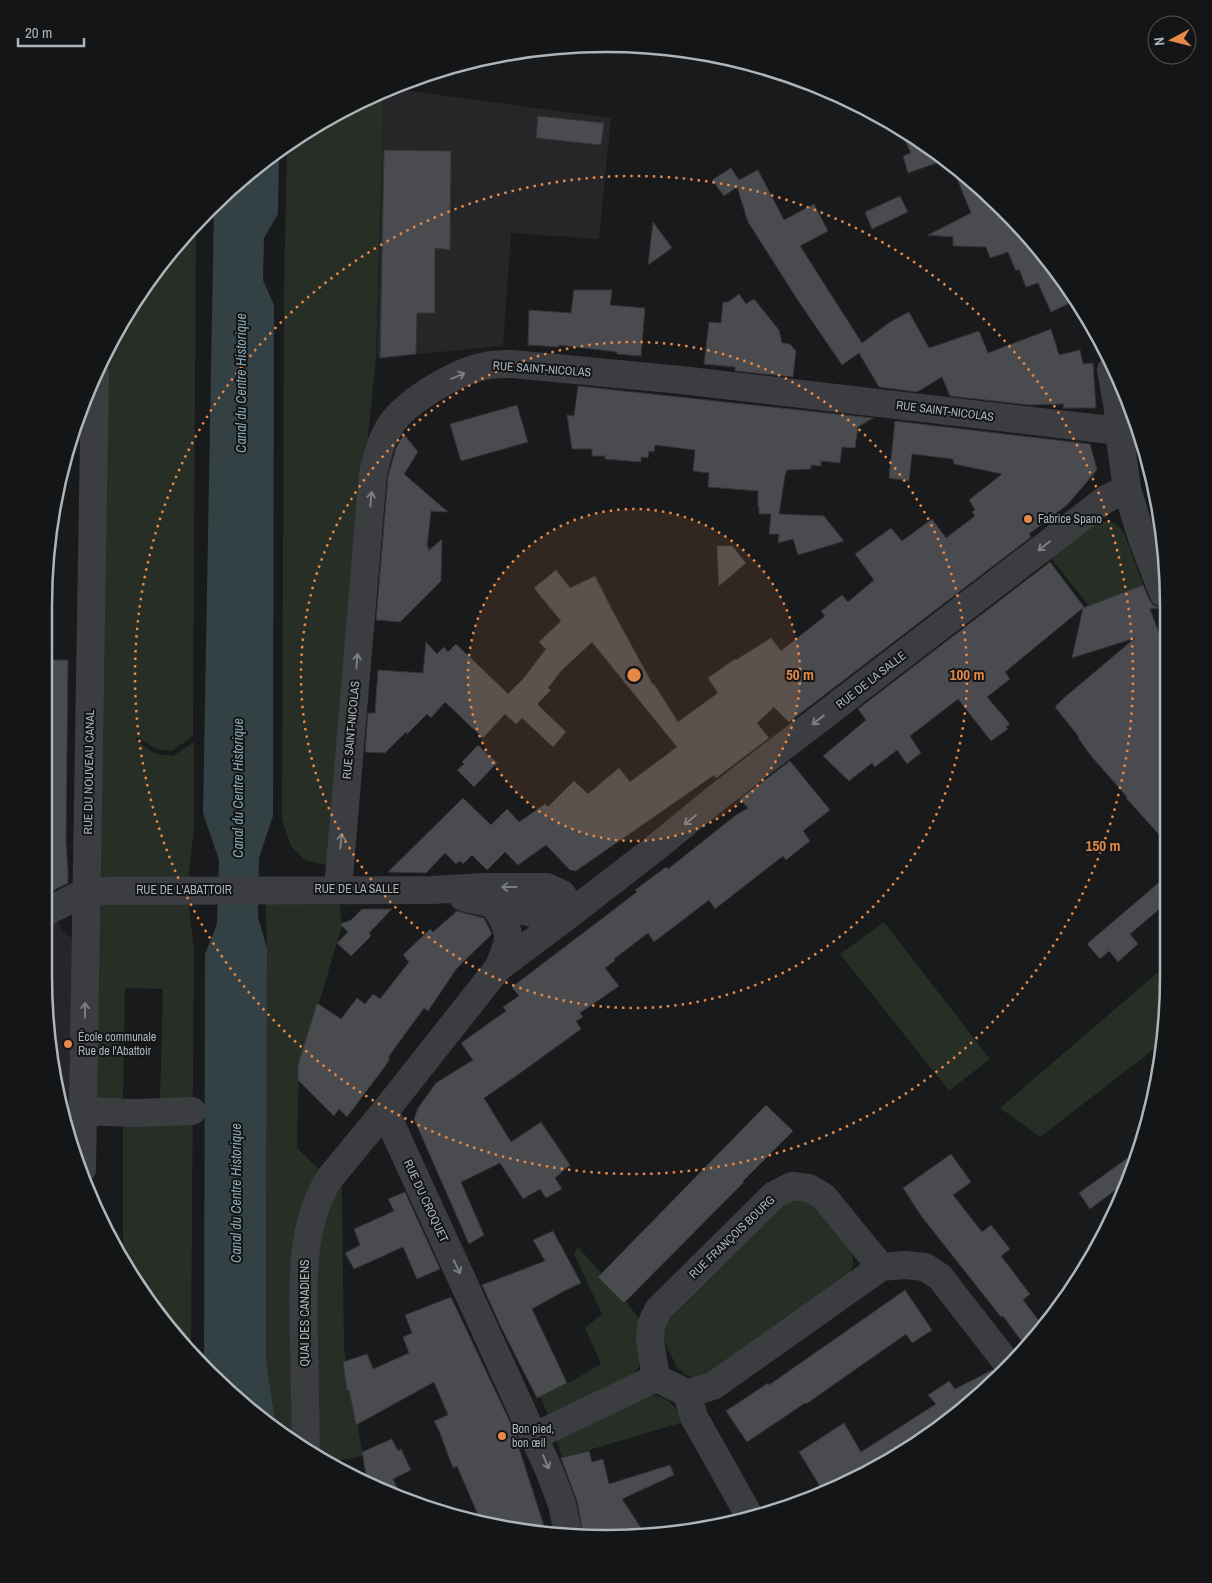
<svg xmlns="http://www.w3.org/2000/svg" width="1212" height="1583" font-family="'Archivo Narrow',sans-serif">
	<rect width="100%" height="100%" fill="#191a1b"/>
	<!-- built -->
	<path fill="#262628" d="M388 88 611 118 599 239 511 233 503 346 377 358 384 90Z
		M53 909 61 929 81 946 82 1169 63 1123 44 977V913Z"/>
	<!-- green -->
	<path fill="#262e26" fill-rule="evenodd" d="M384 90 376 358 365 464 339 867 306 861 291 846 282 819 284 291 287 144 294 138Z
		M196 223 193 736 172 751 156 749 136 737 137 742 156 754 173 756 194 742V827L187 890 194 949 191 1352 123 1263V1100L83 1111 94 377 102 358 160 264ZM125 988 163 989 160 1100 123 1099Z
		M1103 521C1114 521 1118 524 1124 533L1144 586 1090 607 1050 557 1093 525Z
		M265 889H338L342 926 299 1070 297 1148 329 1179 341 1165 342 1194 344 1347 363 1456 324 1463 276 1426 266 1360 267 948Z
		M884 922 990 1059 949 1091 840 954Z
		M1163 968V1041L1144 1057 1040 1137 1000 1108Z
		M791 1200 813 1201 852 1250 853 1264 850 1273 719 1372 698 1378 686 1375 677 1367 663 1340 666 1317 778 1206Z
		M578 1247 625 1300 643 1324 641 1362 636 1372 623 1381 549 1417 540 1396 572 1381 601 1364 585 1328 602 1314 574 1254Z
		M647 1395C666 1395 677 1406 684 1422L562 1458 555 1435Z"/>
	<!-- water -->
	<path fill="#334044" d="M279 151 278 214 264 238 263 280 274 305 273 816 259 858 258 917 267 948 266 1360 276 1426 209 1375 204 1368 205 954 217 924 219 860 203 813 214 204Z"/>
	<!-- building -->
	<path fill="#494b4e" stroke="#343437" d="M538 116 604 123 601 145 536 138Z
		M899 128 919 139 945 160 908 173 903 156 911 153Z
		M384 150 451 151 450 250 435 248V313H417L416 354 380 358Z
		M952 166 1004 209 1057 273 1068 304 1051 312 1038 283 1026 287 1019 269 1016 271 1008 252 990 258 986 247 953 246V237L928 235 971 213Z
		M731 168 739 180 758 170 784 220 814 204 828 231 800 246 862 343 890 322 909 312 929 348 979 331 988 353 1051 329 1059 355 1080 350 1083 364 1093 363 1096 408H1063L1064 404 1029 405 950 396 942 377 917 392 879 387 859 353 842 365 799 302 748 222 737 187 724 196 712 180Z
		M900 196 908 212 872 229 865 212Z
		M653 222 672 248 648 265Z
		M574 290H612L610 305 645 308 641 356 617 354V352L559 345V347L528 345 529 310 571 313Z
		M739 294 746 304 754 299 779 330 782 343 790 344 796 351 793 377 735 371V367L704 364 709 322 721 323 723 302H728Z
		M578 386 873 418 858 427 855 448 842 447 840 463 821 461V466L811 465V469L787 470 785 475 779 514 824 516 844 541 798 555 793 539 778 543 779 534H769L771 514H759V507H758V491L708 487 709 473 693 471 695 450 655 445 654 452 649 451 648 458 641 457V462L605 459V456H592V449H572L567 415 574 416Z
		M517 405 528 442 461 461 450 424Z
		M895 421 1090 444 1097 470 1067 505 1029 534 1031 537 789 722 774 707 757 723 769 738 720 775 716 778 714 775 576 871 570 870 546 845 518 865 505 852 487 870 472 855 463 864 460 861 456 864 445 853 426 873 388 872 463 798 491 825 507 809 519 822 545 804 548 807 574 781 588 794 619 768 630 782 677 747 592 642 561 671 548 688 551 690 537 704 566 732 553 747 522 718 516 724 505 714 483 738 445 702 431 718 427 714 407 734 406 732 385 753 365 752 368 713H375L378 670 423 673 426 642 437 654 444 647 448 652 456 644 508 694 523 679 546 649 539 642 561 621 534 588 556 570 570 588 595 576 611 608 653 685 654 684 678 722 718 693 708 678 735 659 736 660 771 638 781 651 825 616 821 611 842 595 848 602 874 580 855 554 891 528 902 541 932 519 946 538 975 516 972 512 975 510 969 500 1002 474 954 464 953 459 912 454 909 481 889 478Z
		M404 434 418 452 404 474 448 512 431 511 427 547H429L428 551 442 539 441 581 400 622 376 620 388 476 396 448Z
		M717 546H732L746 563 719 586Z
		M1050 562 1084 607 1005 672 1010 679 987 697 1010 724 1006 727 1008 729 991 741 958 699 910 736 921 753 907 764 897 750 875 767 872 763 849 781 823 756 866 720 858 709Z
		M1143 585 1149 599 1153 605 1159 608 1150 609 1163 644V839L1126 798 1127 797 1092 757 1078 738 1079 737 1055 707 1065 697 1135 638 1072 658 1083 608Z
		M45 660H68L66 841 68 872V883L44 895Z
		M478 745 497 763 474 787 457 770 464 764 462 762Z
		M790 761 830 810 803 831 810 841 786 860 783 856 715 909 709 900 654 942 648 933 614 959 615 961 605 968 619 986 580 1013 583 1017 576 1021 581 1029 516 1076 484 1098 511 1142 541 1122 570 1165 555 1178 562 1189 546 1198 540 1189 523 1199 500 1163 461 1182 484 1235 469 1244 414 1119 418 1108 436 1083 473 1060 461 1043 506 1011 503 1007 519 996 512 987 637 892 635 890 666 867 668 869 736 815 748 808 740 799Z
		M1163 879V906L1130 934 1138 944 1118 962 1109 951 1100 959 1087 944Z
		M362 909H392L369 933 371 935 370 937 351 956 337 943 348 932 340 924 351 920Z
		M457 911 484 918 492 934 457 968 428 1011 424 1008 389 1056V1061L347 1117 339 1109 334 1116 298 1080V1065L317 1003 341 1019 357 998 365 1004 373 994 380 999 409 962 403 955 430 929 433 932Z
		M766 1105 793 1131 743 1181 744 1182 624 1303 598 1277Z
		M1136 1152 1129 1180 1090 1209 1079 1193Z
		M951 1154 971 1182 953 1195 982 1232 991 1225 1010 1249 1001 1256 1030 1294 1023 1300 1043 1326 1026 1347 1003 1316 1001 1317 922 1217 903 1188Z
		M405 1192 440 1269 417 1279 403 1247 354 1269 345 1253 360 1245 354 1229 394 1211 388 1199Z
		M553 1231 581 1283 564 1291 532 1309 567 1383 537 1398 502 1329 482 1285 545 1261 533 1240Z
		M905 1290 932 1330 912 1343 906 1334 806 1404 805 1403 747 1442 726 1411 768 1383 769 1385Z
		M451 1297 519 1441 517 1442 546 1532 496 1528 482 1524 457 1466 453 1468 440 1433 434 1421 448 1415 434 1382 356 1425 349 1390 347 1391 343 1362 367 1354 373 1369 409 1353 403 1337 412 1333 405 1315Z
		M992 1370 999 1378 918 1445 823 1491 799 1452 844 1423 861 1452 936 1404 928 1395 949 1381 955 1389Z
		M392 1439 398 1451 401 1449 411 1470 393 1479 403 1500 391 1497 368 1485 362 1452Z
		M589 1451 592 1462 603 1459 609 1484 670 1465 674 1475 622 1499 643 1531 630 1537 583 1534 577 1501 561 1458Z"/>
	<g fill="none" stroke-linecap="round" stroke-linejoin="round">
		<!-- minor -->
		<path stroke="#3b3d40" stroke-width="28" d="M1111 370 1118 409 1119 431 1127 489 1142 538 1163 593
			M338 889 373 473C377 460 379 445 386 433 400 403 458 370 490 365 497 364 505 364 513 364L681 380 1119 431
			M463 897 562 920
			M493 904C513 931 511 939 498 968
			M44 913 87 891 432 890 484 887H547L562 894 567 902 568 911 562 920
			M83 1111 136 1113 192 1111
			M385 1111 549 1470 562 1504 568 1533
			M82 1169 95 375
			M656 1378 687 1393 713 1386 881 1267 905 1265 925 1267 940 1277 1010 1367
			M656 1378 650 1341 651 1325 658 1310 774 1195 792 1186 809 1188 824 1197 881 1267
			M687 1393 694 1417 750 1517
			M535 1436 656 1378
			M306 1449C305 1414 305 1378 304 1342 303 1287 299 1228 329 1179L385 1111 498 968 562 920 654 849 715 799 1106 499 1127 489"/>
	</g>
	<!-- one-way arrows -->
	<defs><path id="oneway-shaft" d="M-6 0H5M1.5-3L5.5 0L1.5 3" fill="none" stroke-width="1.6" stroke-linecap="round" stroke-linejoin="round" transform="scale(1.25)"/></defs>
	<g stroke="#7a7e83">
		<use href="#oneway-shaft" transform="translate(458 376) rotate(-23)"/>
		<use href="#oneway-shaft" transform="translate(371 499) rotate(-85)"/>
		<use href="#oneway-shaft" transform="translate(1044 546) rotate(142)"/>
		<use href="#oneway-shaft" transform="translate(357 661) rotate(-85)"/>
		<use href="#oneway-shaft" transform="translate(818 720) rotate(142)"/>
		<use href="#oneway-shaft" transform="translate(690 820) rotate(141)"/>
		<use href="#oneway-shaft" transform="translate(341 841) rotate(-85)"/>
		<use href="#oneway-shaft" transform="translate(509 887) rotate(-180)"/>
		<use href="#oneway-shaft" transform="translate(85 1010) rotate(-89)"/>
		<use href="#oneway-shaft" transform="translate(457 1267) rotate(65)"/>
		<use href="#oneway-shaft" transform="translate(546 1462) rotate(67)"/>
	</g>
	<!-- distance rings -->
	<circle cx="634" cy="675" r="166" fill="#e48948" fill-opacity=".12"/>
	<g fill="none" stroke="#e48948" stroke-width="2.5" stroke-dasharray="2.5 5">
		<circle cx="634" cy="675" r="166"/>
		<circle cx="634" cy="675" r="333"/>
		<circle cx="634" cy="675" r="499"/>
	</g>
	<!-- markers -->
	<g fill="#e48948" stroke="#141516" stroke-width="2">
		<circle cx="1028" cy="519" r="5"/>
		<circle cx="68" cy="1044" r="5"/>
		<circle cx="502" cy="1436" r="5"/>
	</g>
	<g text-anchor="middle" stroke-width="4" stroke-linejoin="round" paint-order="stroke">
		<!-- street labels -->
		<g font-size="12" fill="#adb4ba" stroke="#141516">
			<text transform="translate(542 369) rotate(4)" y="4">RUE SAINT-NICOLAS</text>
			<text transform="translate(945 411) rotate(7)" y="4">RUE SAINT-NICOLAS</text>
			<text transform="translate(871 680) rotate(-38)" y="4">RUE DE LA SALLE</text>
			<text transform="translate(351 730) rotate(-85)" y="4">RUE SAINT-NICOLAS</text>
			<text transform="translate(89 772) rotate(-89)" y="4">RUE DU NOUVEAU CANAL</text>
			<text x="357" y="893">RUE DE LA SALLE</text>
			<text x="184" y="894">RUE DE L'ABATTOIR</text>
			<text transform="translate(426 1201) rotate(65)" y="4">RUE DU CROQUET</text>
			<text transform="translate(732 1237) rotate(-44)" y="4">RUE FRANÇOIS BOURG</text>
			<text transform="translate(305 1313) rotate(-90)" y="4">QUAI DES CANADIENS</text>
		</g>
		<!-- poi labels -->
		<g font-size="12" fill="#adb4ba" stroke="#141516" text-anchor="start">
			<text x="1038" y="523">Fabrice Spano</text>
			<text x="78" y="1041">École communale<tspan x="78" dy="14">Rue de l'Abattoir</tspan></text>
			<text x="512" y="1433">Bon pied,<tspan x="512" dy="14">bon œil</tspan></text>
		</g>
		<!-- water labels -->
		<g font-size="14" font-style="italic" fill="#87a8b2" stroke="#141516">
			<text transform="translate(241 383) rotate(-90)" y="5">Canal du Centre Historique</text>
			<text transform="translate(238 788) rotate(-90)" y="5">Canal du Centre Historique</text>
			<text transform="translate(236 1193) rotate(-90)" y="5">Canal du Centre Historique</text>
		</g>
	</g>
	<!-- crop -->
	<path d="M0 0H1212V1583H0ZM606 52H606A554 554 0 0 1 1160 606V976A554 554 0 0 1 606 1530H606A554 554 0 0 1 52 976V606A554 554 0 0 1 606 52Z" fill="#141516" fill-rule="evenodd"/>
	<path fill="none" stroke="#adb4ba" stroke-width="2.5" d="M606 52H606A554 554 0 0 1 1160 606V976A554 554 0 0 1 606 1530H606A554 554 0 0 1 52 976V606A554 554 0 0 1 606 52Z"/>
	<circle cx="634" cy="675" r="8" fill="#e48948" stroke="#141516" stroke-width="2.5"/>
	<g font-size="15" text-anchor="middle" font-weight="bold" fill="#e48948" stroke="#141516" stroke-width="4" stroke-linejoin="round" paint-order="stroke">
		<text x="800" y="680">50 m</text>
		<text x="967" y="680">100 m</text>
		<text x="1103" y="851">150 m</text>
	</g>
	<!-- north arrow -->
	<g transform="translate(1172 40) rotate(263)"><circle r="24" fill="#141516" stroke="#515558"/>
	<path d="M0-4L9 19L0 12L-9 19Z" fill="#e48948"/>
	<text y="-8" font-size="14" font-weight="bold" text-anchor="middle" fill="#adb4ba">N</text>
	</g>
	<!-- scale -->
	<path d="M18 38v8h66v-8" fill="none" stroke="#adb4ba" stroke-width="2.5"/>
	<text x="25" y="38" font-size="15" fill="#adb4ba" stroke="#141516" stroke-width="4" paint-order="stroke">20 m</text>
</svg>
